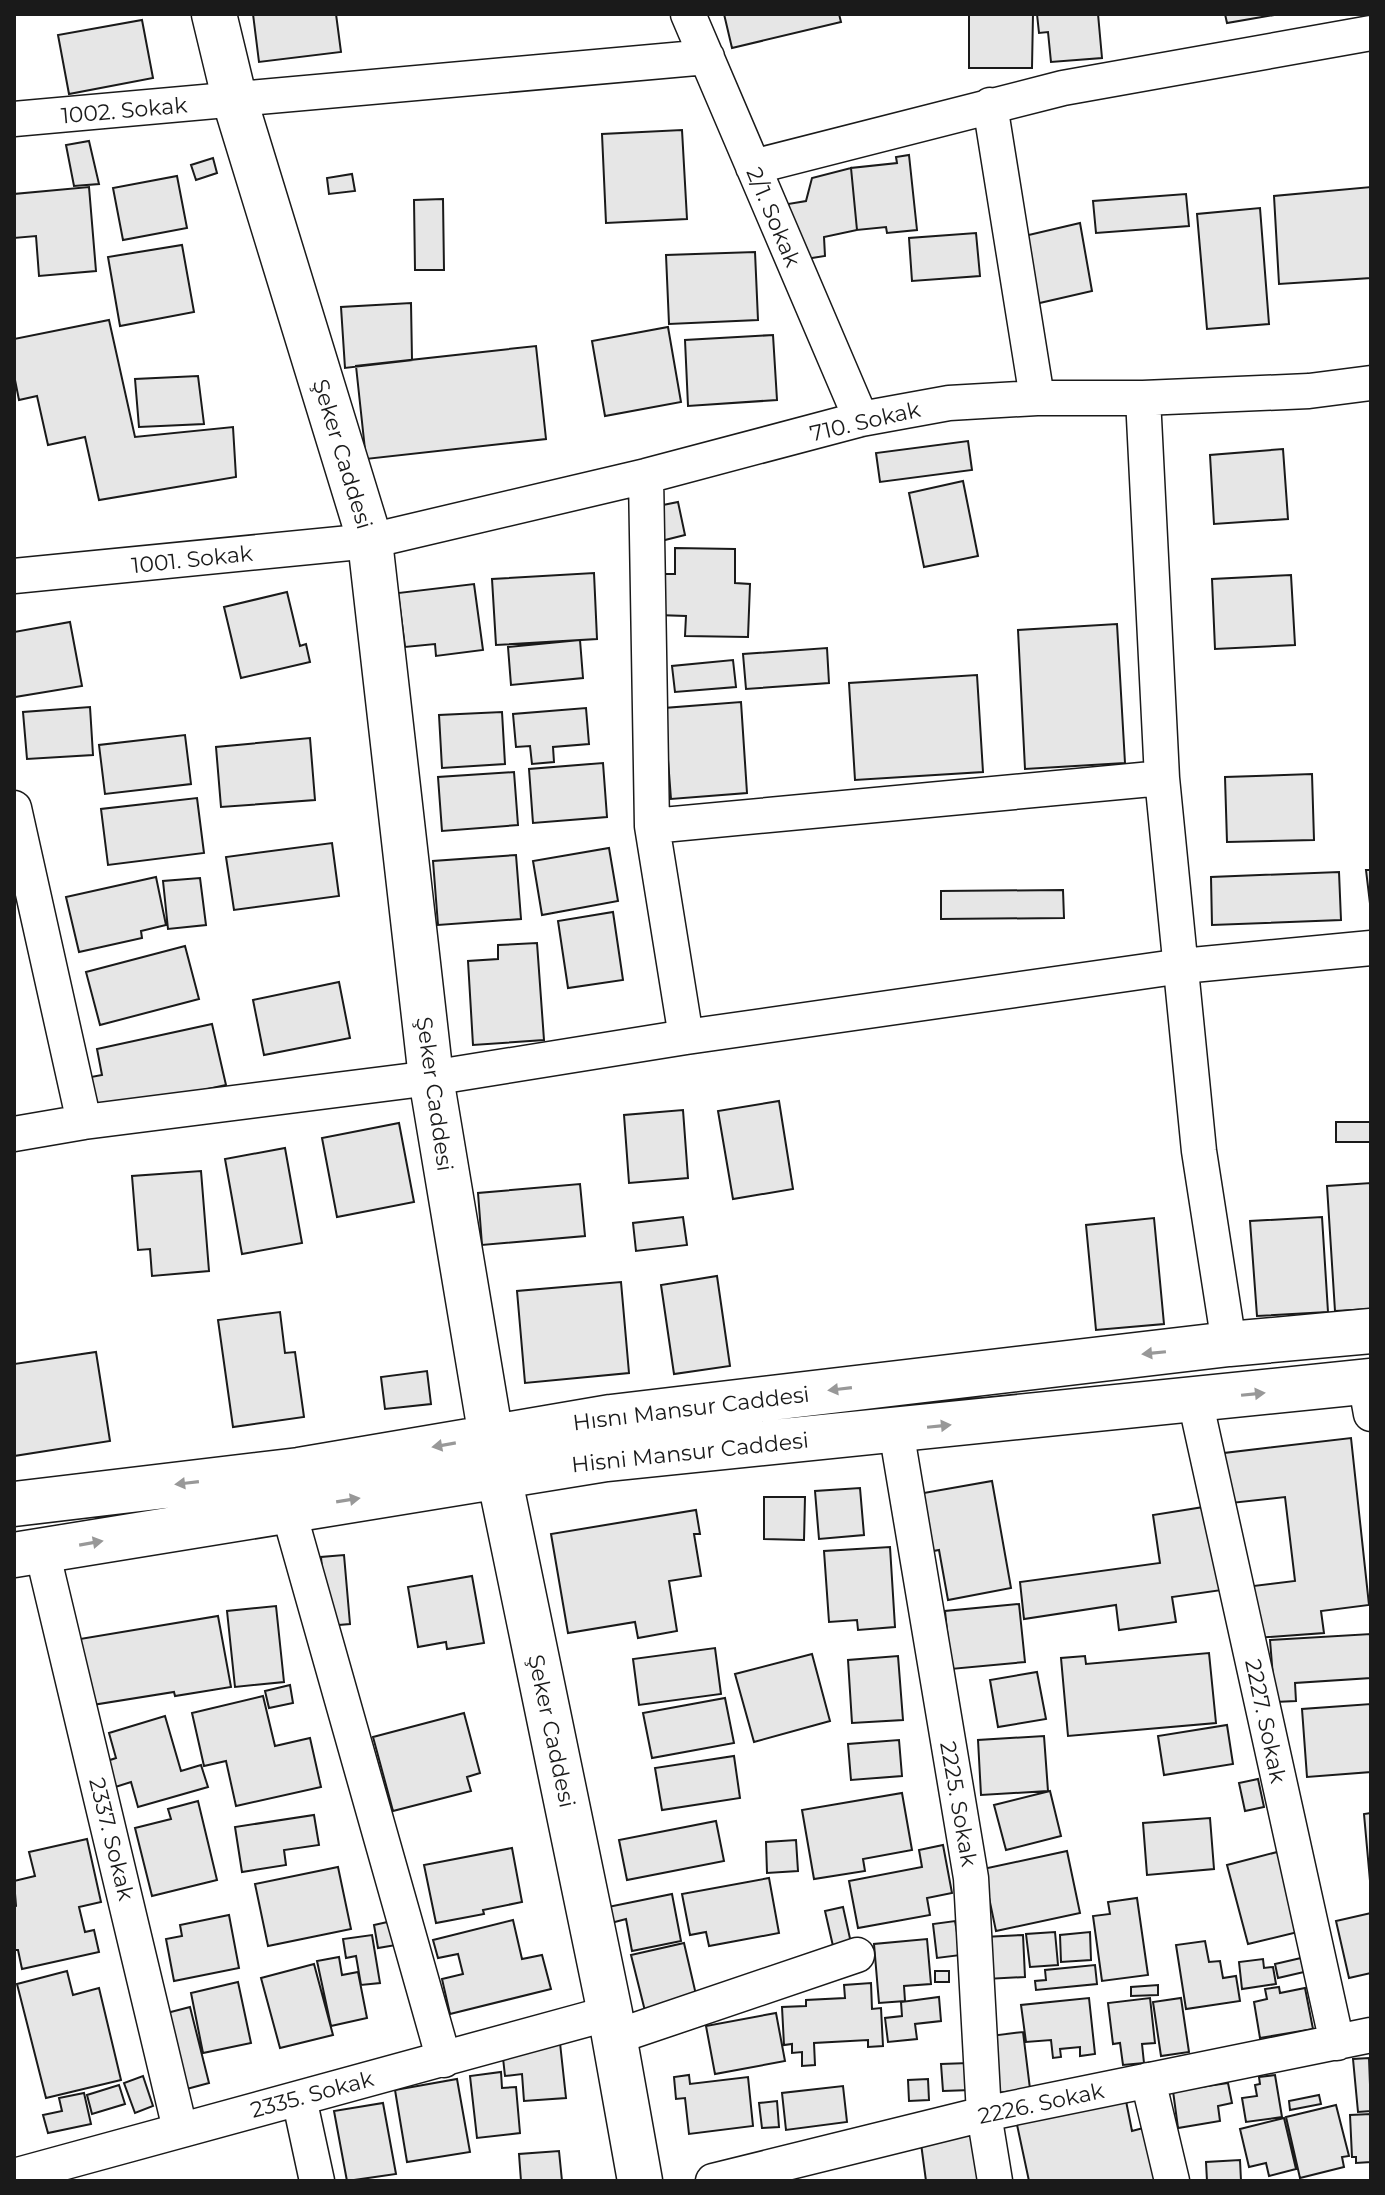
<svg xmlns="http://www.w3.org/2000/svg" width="1385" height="2195" font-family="Montserrat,sans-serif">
	<rect width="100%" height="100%" fill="#fff"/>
	<!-- building -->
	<path fill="#e6e6e6" stroke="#1a1a1a" stroke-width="2" d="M253 14H336L341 52 259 62Z
		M724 14H839L841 22 732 48Z
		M969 14H1033L1032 68H969Z
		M1037 14H1098L1102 58 1051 62 1048 32 1039 33Z
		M1225 14H1280L1227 23Z
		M142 20 153 78 69 94 58 35Z
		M682 130 687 219 606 223 602 134Z
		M89 141 99 184 74 186 66 145Z
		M909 155 917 230 887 233 886 227 857 230 851 168 897 163 896 157Z
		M213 158 217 173 196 180 191 165Z
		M851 168 857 230 824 237 825 256 799 260 788 204 806 201 812 178Z
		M352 174 355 191 329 194 327 178Z
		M177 176 187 228 123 240 113 188Z
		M89 187 96 271 39 276 36 236 14 238V194Z
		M1371 187V278L1279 284 1274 196Z
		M1186 194 1189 226 1096 233 1093 201Z
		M443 199 444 270H415L414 200Z
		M1260 208 1269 324 1207 329 1197 214Z
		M1080 223 1092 291 1031 305 1020 237Z
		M976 233 980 276 912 281 909 238Z
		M182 245 194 312 120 326 108 257Z
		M755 252 758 320 669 324 666 255Z
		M411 303 412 360 345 368 341 307Z
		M109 320 135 437 233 427 236 477 99 500 85 437 48 445 37 396 19 400 14 375V339Z
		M668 327 681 402 605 416 592 341Z
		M773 335 777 400 688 406 685 340Z
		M536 346 546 439 366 459 356 366Z
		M198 376 204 424 139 427 135 379Z
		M968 441 972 470 880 482 876 453Z
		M1283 449 1288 519 1214 524 1210 455Z
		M963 481 978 556 924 567 909 493Z
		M678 502 685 535 661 541 653 507Z
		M675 548 735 549V583L750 584 748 637 685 636 686 616 657 615V574H675Z
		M594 573 597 639 496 645 492 579Z
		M1291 575 1295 645 1215 649 1212 579Z
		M474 584 483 650 436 656 435 644 405 647 398 593Z
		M287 592 300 646 306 644 310 662 241 678 224 607Z
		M70 622 82 686 15 697 14 632Z
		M1117 624 1125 763 1025 769 1018 630Z
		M580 640 583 678 511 685 508 647Z
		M827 648 829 683 746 689 743 654Z
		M733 660 736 687 675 692 672 666Z
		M977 675 983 772 855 780 849 683Z
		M741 702 747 793 671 799 664 708Z
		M90 707 93 755 27 759 23 712Z
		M586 708 589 744 553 747 554 762 532 764 530 746 516 747 513 714Z
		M502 712 505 764 442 768 439 715Z
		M185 735 191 784 105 794 99 745Z
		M310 738 315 800 221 807 216 747Z
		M603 763 607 817 533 823 529 769Z
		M514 772 518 825 442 831 438 777Z
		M1312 774 1314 840 1227 842 1225 777Z
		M197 798 204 853 108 865 101 809Z
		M332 843 339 896 234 910 226 857Z
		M609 848 618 901 542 915 533 861Z
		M516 855 521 919 438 925 433 861Z
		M1366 870H1371V912Z
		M1339 872 1341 920 1212 925 1211 877Z
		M156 877 166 925 141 931 142 938 79 952 66 897Z
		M200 878 206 925 168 929 163 881Z
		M1063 890 1064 918 941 919V891Z
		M613 912 623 980 568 988 558 921Z
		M537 943 544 1040 473 1045 468 961 498 959V945Z
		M185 946 199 999 100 1025 86 972Z
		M339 982 350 1038 264 1055 253 1000Z
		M212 1024 226 1085 98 1113 91 1077 102 1075 97 1049Z
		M779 1101 793 1189 733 1199 718 1111Z
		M683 1110 688 1178 629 1183 624 1115Z
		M1336 1122H1371V1142H1336Z
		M399 1123 414 1202 337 1217 322 1138Z
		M285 1148 302 1243 242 1254 225 1159Z
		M201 1171 209 1271 152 1276 150 1249 138 1250 132 1176Z
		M1371 1183V1309L1335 1311 1327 1186Z
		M580 1184 585 1236 482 1245 478 1193Z
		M683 1217 687 1245 636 1251 633 1223Z
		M1322 1217 1328 1312 1257 1316 1250 1221Z
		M1154 1218 1164 1324 1096 1330 1086 1225Z
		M717 1276 730 1366 674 1374 661 1285Z
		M621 1282 629 1373 525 1383 517 1291Z
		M280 1312 285 1353 295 1352 304 1417 233 1427 218 1320Z
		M96 1352 110 1441 14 1456V1364Z
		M427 1371 431 1404 385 1409 381 1377Z
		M1351 1438 1369 1605 1321 1611 1324 1633 1255 1638 1245 1587 1295 1581 1285 1497 1222 1504 1216 1454Z
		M992 1481 1011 1588 948 1600 939 1550 928 1552 918 1494Z
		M860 1488 864 1535 819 1539 815 1491Z
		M764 1497H805L804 1540 764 1539Z
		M1210 1506 1222 1590 1172 1597 1176 1622 1119 1630 1116 1605 1024 1619 1020 1582 1160 1563 1153 1515Z
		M696 1510 700 1534H694L701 1576 669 1581 677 1631 638 1638 635 1622 568 1633 551 1534Z
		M890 1547 895 1627 858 1630 857 1620 829 1622 824 1551Z
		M344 1555 350 1624 327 1626 321 1557Z
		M472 1576 484 1643 447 1649 446 1642 418 1647 408 1587Z
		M1019 1604 1025 1662 951 1669 945 1611Z
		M276 1606 284 1682 235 1687 227 1611Z
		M218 1616 231 1687 175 1696 174 1692 86 1706 74 1640Z
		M1371 1634V1678L1295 1683 1296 1701 1275 1702 1270 1640Z
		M715 1648 721 1694 639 1705 633 1659Z
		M1209 1653 1216 1723 1068 1736 1061 1658 1085 1656 1086 1664Z
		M812 1654 830 1721 754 1742 735 1674Z
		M898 1656 903 1720 852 1723 848 1660Z
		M1037 1672 1046 1719 998 1727 990 1680Z
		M290 1685 293 1703 269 1708 265 1691Z
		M263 1696 275 1746 310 1738 321 1787 236 1806 226 1761 204 1766 192 1713Z
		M725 1698 734 1743 652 1758 643 1713Z
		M1371 1704V1772L1307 1777 1302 1709Z
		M464 1713 480 1773 467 1777 471 1791 393 1811 373 1737Z
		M165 1716 181 1771 201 1765 208 1787 138 1807 131 1782 109 1789 101 1763 116 1758 109 1733Z
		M1227 1725 1233 1764 1164 1775 1158 1736Z
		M1044 1736 1048 1791 981 1795 978 1740Z
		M899 1740 902 1776 851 1780 848 1744Z
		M734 1756 740 1798 662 1810 655 1768Z
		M1258 1779 1264 1807 1245 1811 1239 1783Z
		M1050 1791 1061 1836 1006 1850 994 1805Z
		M902 1793 912 1850 863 1859 865 1871 814 1879 802 1810Z
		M198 1801 217 1880 152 1896 135 1828 171 1819 168 1809Z
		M1371 1813V1892L1364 1814Z
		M314 1815 319 1845 284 1850 286 1865 242 1872 235 1827Z
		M1210 1818 1214 1869 1147 1875 1143 1823Z
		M716 1821 724 1861 627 1880 619 1840Z
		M87 1839 101 1902 79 1907 85 1932 94 1930 99 1952 22 1969 18 1950H14V1907L16 1906 14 1881 35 1876 29 1852Z
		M796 1840 798 1871 767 1873 766 1842Z
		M943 1845 952 1893 927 1898 930 1915 858 1928 849 1881 922 1867 919 1850Z
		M512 1848 522 1902 483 1910 484 1914 436 1923 424 1865Z
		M1067 1851 1080 1913 996 1931 983 1869Z
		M1281 1851 1302 1931 1248 1944 1227 1865Z
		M338 1867 351 1929 268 1946 255 1884Z
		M769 1878 779 1933 709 1946 706 1932 690 1935 682 1894Z
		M672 1894 681 1941 632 1951 626 1919 611 1923 608 1907Z
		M1137 1898 1148 1975 1102 1981 1093 1916 1110 1914 1108 1902Z
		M843 1907 851 1943 833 1946 825 1911Z
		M1371 1913V1973L1349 1978 1336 1921Z
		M229 1915 239 1968 174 1981 166 1939 182 1936 180 1925Z
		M513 1920 522 1959 542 1955 551 1989 450 2014 442 1979 463 1974 458 1954 438 1958 433 1940Z
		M392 1921 396 1945 378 1948 374 1925Z
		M955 1921 961 1955 937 1958 933 1924Z
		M1055 1932 1058 1965 1030 1967 1026 1934Z
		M1090 1932 1091 1960 1061 1962 1060 1935Z
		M372 1935 380 1983 361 1985 356 1956 346 1958 343 1939Z
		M1023 1935 1025 1977 986 1979 984 1937Z
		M927 1939 931 1984 904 1986 905 2001 879 2003 874 1944Z
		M1205 1941 1209 1962 1220 1961 1223 1978 1236 1976 1240 2001 1186 2009 1176 1945Z
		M684 1943 697 1999 645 2011 631 1955Z
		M339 1957 342 1975 358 1972 367 2018 331 2026 317 1961Z
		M1301 1958 1304 1972 1278 1978 1275 1964Z
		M1263 1959 1264 1968 1273 1967 1276 1984 1242 1989 1239 1962Z
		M314 1964 333 2035 280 2048 261 1978Z
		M1095 1965 1097 1984 1036 1990 1035 1981 1046 1980 1045 1970Z
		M67 1971 73 1995 99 1988 121 2080 46 2098 17 1984Z
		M935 1971H949V1982H935Z
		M238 1982 251 2043 203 2053 191 1993Z
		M871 1983 872 2009 881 2008 883 2046 868 2047V2040L814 2043 815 2065 802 2066V2052L792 2053V2044L784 2045 782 2007 806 2006V2000L845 1998 844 1985Z
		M1158 1985V1995L1131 1996V1987Z
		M1279 1987 1280 1993 1305 1988 1313 2029 1260 2038 1254 2002 1267 1999 1265 1989Z
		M939 1997 941 2021 915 2024 917 2039 888 2042 885 2018 902 2016 901 2002Z
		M1089 1998 1095 2054 1080 2056V2047L1060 2049 1061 2057 1053 2058 1051 2040 1026 2042 1021 2005Z
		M1150 1998 1155 2043 1142 2044 1144 2063 1123 2065 1120 2043 1113 2044 1108 2003Z
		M1181 1998 1189 2052 1161 2056 1153 2002Z
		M190 2007 209 2083 183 2090 163 2014Z
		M776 2013 785 2061 715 2074 706 2026Z
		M1023 2032 1030 2089 997 2093 990 2036Z
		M560 2043 566 2098 524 2101 522 2074 505 2076 502 2049Z
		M1369 2058 1371 2111 1358 2112 1353 2059Z
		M969 2063 971 2090 943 2091 941 2064Z
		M501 2072 502 2088 516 2087 520 2133 477 2138 470 2076Z
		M689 2075 690 2084 748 2077 753 2126 689 2134 685 2098 676 2099 674 2077Z
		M1275 2075 1282 2117 1246 2122 1242 2098 1257 2096 1255 2085 1260 2084 1259 2077Z
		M143 2076 153 2106 135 2113 124 2083Z
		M457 2079 470 2152 407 2162 395 2090Z
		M928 2079 929 2100 909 2101 908 2080Z
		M1228 2083 1232 2103 1218 2106 1220 2121 1178 2128 1173 2091Z
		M119 2085 125 2104 92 2114 87 2095Z
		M843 2086 847 2122 786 2130 782 2093Z
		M84 2093 91 2124 48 2133 43 2115 62 2111 59 2098Z
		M1319 2095 1321 2104 1290 2110 1289 2101Z
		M1125 2096 1132 2131 1147 2127 1159 2181H1029L1016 2120Z
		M777 2101 779 2127 762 2128 759 2103Z
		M383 2103 396 2174 347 2181 334 2111Z
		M1336 2105 1349 2156 1342 2157 1344 2167 1300 2178 1286 2117Z
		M1371 2114V2162L1356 2163V2157H1352L1350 2115Z
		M1284 2118 1296 2169 1269 2176 1266 2163 1249 2167 1240 2129Z
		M971 2128 979 2181H926L920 2136Z
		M559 2151 562 2181H521L519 2154Z
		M1240 2160 1241 2181H1207L1206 2162Z"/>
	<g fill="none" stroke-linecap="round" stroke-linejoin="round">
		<!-- street casing -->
		<g stroke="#1a1a1a" stroke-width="37">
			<path id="street" d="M688 14 861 419
				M990 105 1037 398
				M14 119 707 57
				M753 167 1063 88 1371 33
				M1143 398 1162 778 1199 1151 1229 1344
				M646 476 652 826 686 1037
				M14 576 370 541 646 476 861 419 949 403 1037 398H1143L1309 391 1371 383
				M14 808 84 1122
				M652 826 1162 778
				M14 1134 84 1122 431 1078 686 1037 1182 966 1371 948
				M1365 1381 1371 1414
				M1195 1400 1337 2043
				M896 1430 971 1878 984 2114 995 2181
				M288 1509 444 2060
				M42 1551 180 2129
				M615 2037 857 1955
				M1148 2080 1172 2181
				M299 2098 317 2181
				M14 2176 610 2013
				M713 2181 984 2114 1371 2035"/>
		</g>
		<!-- secondary casing -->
		<g stroke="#1a1a1a" stroke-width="47">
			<path id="secondary" d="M214 14 235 101 370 541 431 1078 491 1437 610 2013 640 2181
				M14 1504 299 1470 611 1417 1229 1344 1371 1331
				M14 1555 606 1459 1371 1381"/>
		</g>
		<!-- street -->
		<use href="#street" stroke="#fff" stroke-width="34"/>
		<!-- secondary -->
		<use href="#secondary" stroke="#fff" stroke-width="44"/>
	</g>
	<!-- one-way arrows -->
	<defs><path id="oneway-solid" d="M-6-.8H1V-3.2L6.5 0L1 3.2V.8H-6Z" transform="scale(2)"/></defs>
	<g fill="#989898">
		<use href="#oneway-solid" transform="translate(1154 1353) rotate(174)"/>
		<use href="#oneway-solid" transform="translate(840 1389) rotate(173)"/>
		<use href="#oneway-solid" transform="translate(1253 1394) rotate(-6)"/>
		<use href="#oneway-solid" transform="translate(939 1426) rotate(-6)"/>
		<use href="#oneway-solid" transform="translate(444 1445) rotate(170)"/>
		<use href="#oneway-solid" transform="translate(187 1483) rotate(173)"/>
		<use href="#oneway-solid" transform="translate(348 1500) rotate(-9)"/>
		<use href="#oneway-solid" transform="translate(91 1543) rotate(-10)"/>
	</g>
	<g text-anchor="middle" stroke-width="6" stroke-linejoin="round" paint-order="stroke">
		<!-- street labels -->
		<g font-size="22" fill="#1a1a1a" stroke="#fff">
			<text transform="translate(124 110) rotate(-5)" y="8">1002. Sokak</text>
			<text transform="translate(774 217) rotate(67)" y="8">2/1. Sokak</text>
			<text transform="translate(865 421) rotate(-13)" y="8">710. Sokak</text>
			<text transform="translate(343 454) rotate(73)" y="8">Şeker Caddesi</text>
			<text transform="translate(192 559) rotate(-6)" y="8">1001. Sokak</text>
			<text transform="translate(435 1094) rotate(82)" y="8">Şeker Caddesi</text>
			<text transform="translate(691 1408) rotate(-7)" y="8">Hısnı Mansur Caddesi</text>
			<text transform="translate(690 1452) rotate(-6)" y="8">Hisni Mansur Caddesi</text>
			<text transform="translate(1266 1721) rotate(78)" y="8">2227. Sokak</text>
			<text transform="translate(552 1731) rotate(78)" y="8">Şeker Caddesi</text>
			<text transform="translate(959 1804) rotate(80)" y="8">2225. Sokak</text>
			<text transform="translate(112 1839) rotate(76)" y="8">2337. Sokak</text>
			<text transform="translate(312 2094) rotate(-15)" y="8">2335. Sokak</text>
			<text transform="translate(1041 2103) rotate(-12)" y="8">2226. Sokak</text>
		</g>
	</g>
	<!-- border -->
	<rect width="1385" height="2195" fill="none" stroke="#1a1a1a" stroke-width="32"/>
</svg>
